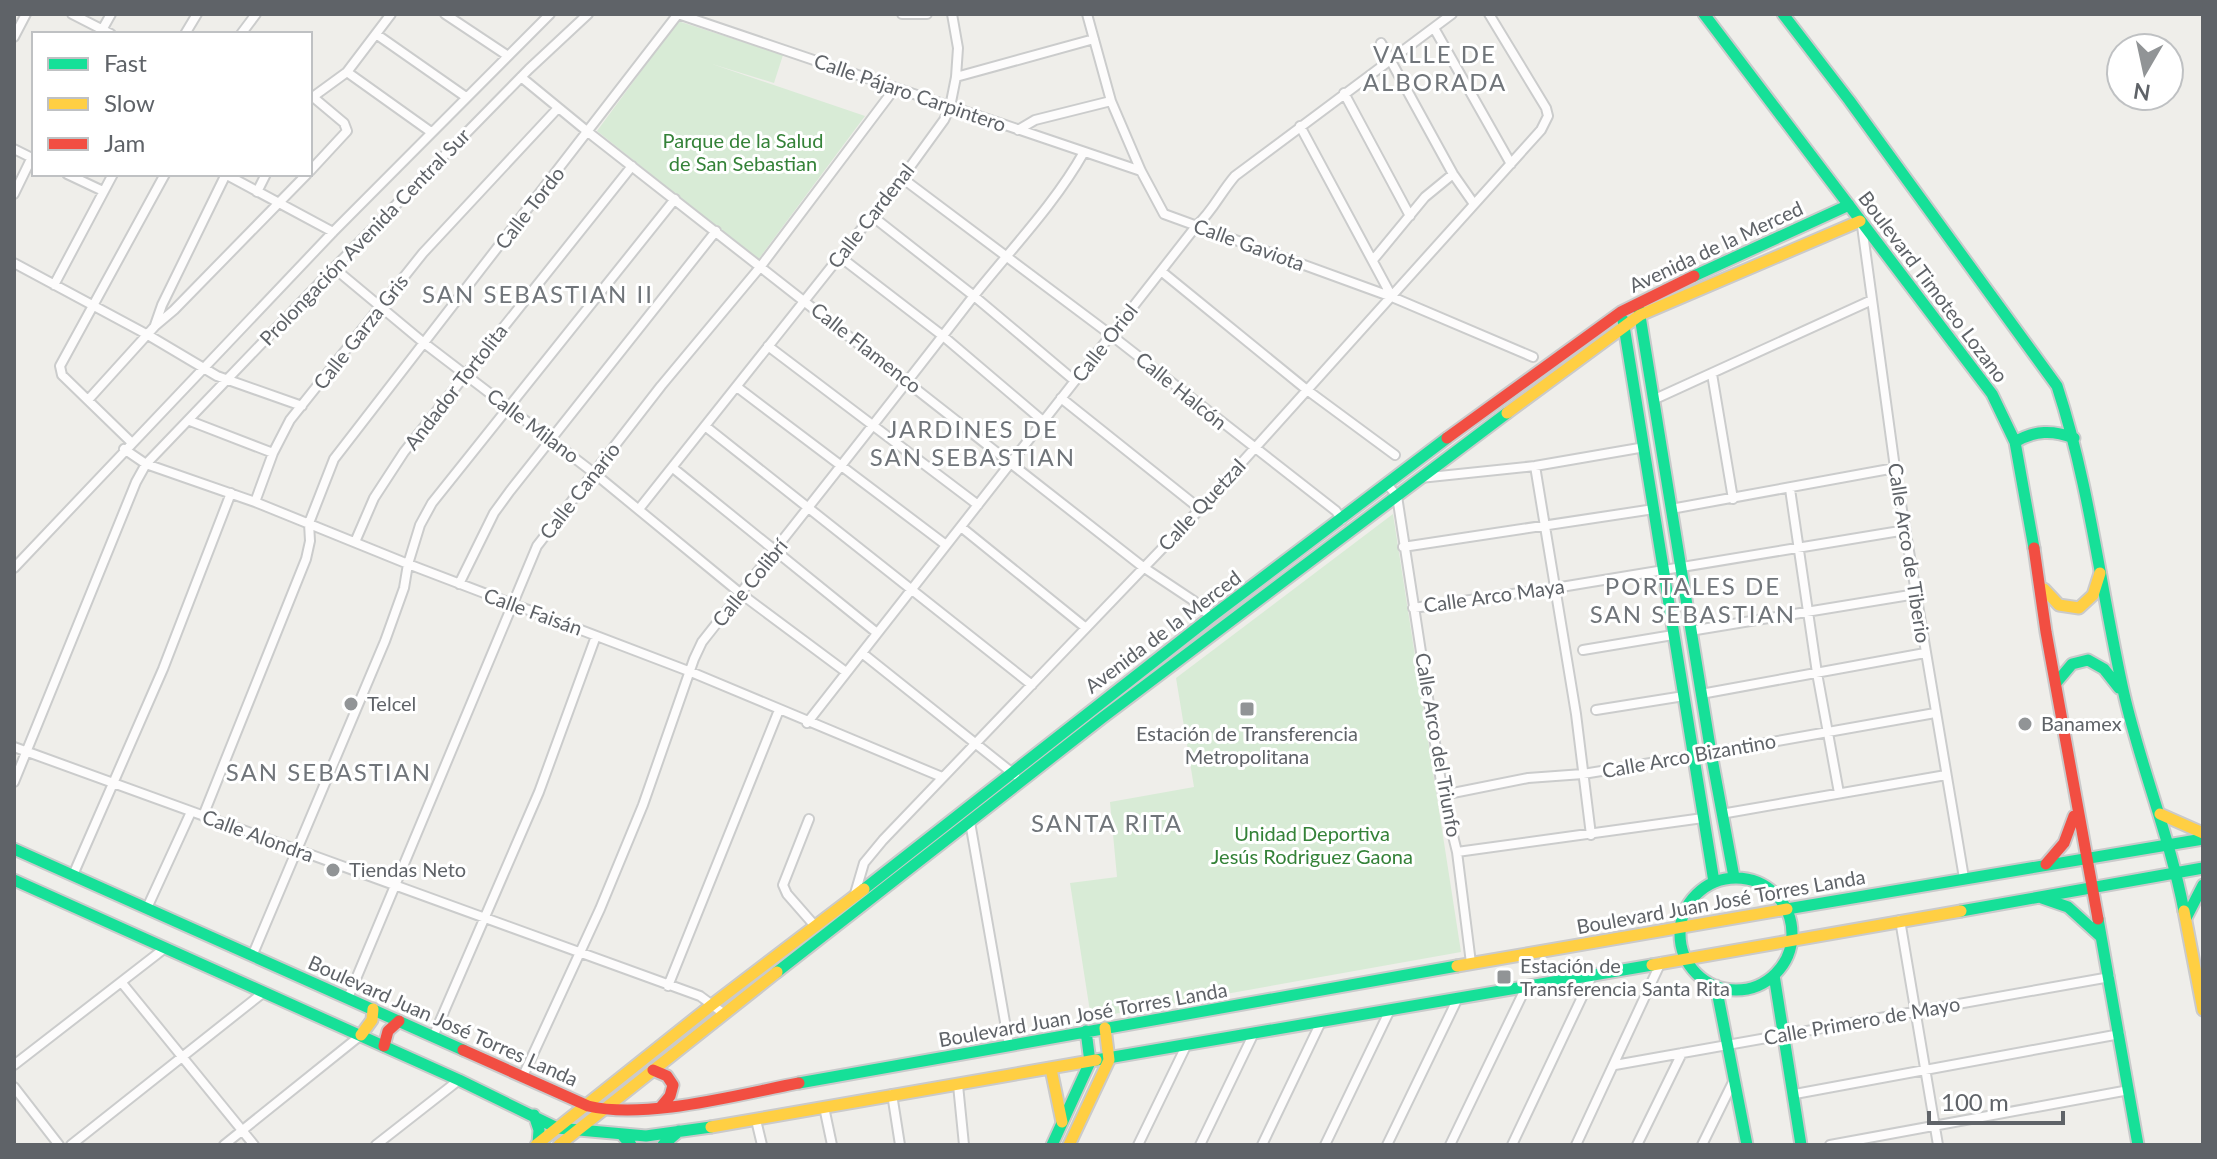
<svg xmlns="http://www.w3.org/2000/svg" width="2217" height="1159" font-family="Lato,sans-serif">
	<rect width="100%" height="100%" fill="#efeeea"/>
	<!-- green -->
	<path fill="#d8ebd6" d="M678 21 783 55 774 83 712 64 865 116 758 260 597 131Z
		M1393 514 1461 952 1091 1018 1070 883 1117 877 1110 802 1194 787 1176 678Z"/>
	<g fill="none" stroke-linecap="round" stroke-linejoin="round">
		<!-- street casing -->
		<g stroke="#cbcccc" stroke-width="12">
			<path id="street" d="M72 14 111 34
				M445 14 508 56
				M902 14H927
				M1087 14 1111 101 1141 171 1164 214 1392 297 1533 357
				M1434 28 1511 164
				M102 30 111 14
				M185 34 197 14
				M241 34 256 14
				M376 34 466 97
				M14 37 26 14
				M1381 43 1453 174 1474 204
				M347 72 431 132
				M521 77 588 132 1143 567 1194 601 1211 617
				M956 77 1094 39
				M1344 93 1410 216
				M310 99 347 72 391 14
				M1300 126 1392 297
				M1018 130 1035 120 1111 101
				M14 149 34 159
				M310 171 347 131 344 123 313 97
				M67 174 103 191
				M225 174 333 232
				M902 178 1111 335 1336 511 1342 520
				M257 192 266 174
				M14 194 32 157
				M872 216 974 296 1075 381
				M1862 226 1895 468 1964 878
				M839 256 943 336 1043 421
				M1373 260 1425 197 1453 174
				M14 263 148 335 217 376 302 406
				M334 268 424 343 594 473 740 593 846 672
				M1161 271 1307 390 1395 455
				M54 285 113 174
				M155 325 162 305 226 174
				M768 346 978 505
				M1712 374 1733 499
				M737 387 946 545
				M1061 398 1200 509
				M1655 399 1872 300
				M88 400 155 326 174 310 307 174
				M190 421 273 453
				M705 426 1032 685
				M131 442 62 375 60 366 165 174
				M124 449 146 464 255 502 408 564 691 672 942 777
				M1535 466 1576 714 1591 835
				M673 468 877 633
				M1420 478 1535 466 1645 447
				M1387 484 1397 496 1443 795 1457 852 1471 963
				M1790 489 1817 673 1839 793
				M255 502 273 453 290 420 423 253 558 108
				M639 509 902 178 944 120 950 107 956 77 958 48 952 14
				M1671 509 1895 468
				M961 527 1086 628
				M355 542 374 498 404 452 632 166
				M1403 547 1654 509
				M14 568 333 232 550 14
				M459 584 494 513 510 491 716 231
				M1413 608 1555 588 1906 530
				M1690 631 1916 594
				M1583 650 1673 635
				M862 653 1015 775
				M1701 694 1925 653
				M1596 710 1684 696
				M807 723 1197 225C1212 212 1221 192 1235 176L1452 14
				M14 747 700 996 723 1013
				M14 782 136 482 146 464 334 268 529 69 588 14
				M1443 795 1528 778 1583 774 1693 756 1935 713
				M1721 814 1946 775
				M203 816 306 559 310 541 309 523 334 459 678 14 1141 171
				M809 819 783 885 787 894 815 926
				M970 822 1009 1045
				M1457 852 1703 818
				M73 875 163 669 231 493
				M854 897 864 863 883 840 1200 509 1541 130 1548 116 1546 108 1489 14
				M147 908 191 812
				M1900 920 1938 1145
				M253 954 385 641 404 588 408 564 420 525 432 503 675 199
				M122 983 254 1145
				M668 986 779 710
				M348 998 537 546 661 386 761 266 895 88
				M433 1037 539 792 596 636
				M14 1065 165 948
				M1615 1065 2110 977
				M523 1076 600 909 643 805 694 659 702 642C791 529 881 416 969 302 1008 252 1053 207 1084 152
				M958 1085 964 1145
				M14 1087 59 1145
				M892 1094 900 1145
				M1795 1094 2120 1034
				M824 1107 832 1145
				M756 1120 762 1145
				M71 1145 264 992
				M224 1145 361 1035
				M376 1145 459 1080
				M1138 1145 1186 1046
				M1200 1145 1253 1035
				M1262 1145 1320 1024
				M1325 1145 1389 1012
				M1387 1145 1457 1000
				M1450 1145 1526 987
				M1512 1145 1592 976
				M1576 1145 1661 962
				M1637 1145 1682 1053
				M1702 1145 1734 1080
				M1830 1145 2129 1090"/>
		</g>
		<!-- fast casing -->
		<g stroke="#cacacb" stroke-width="15">
			<path id="fast" d="M1704 14 1992 394 2015 442 2034 548
				M1783 14 1849 100 2057 386C2090 486 2101 592 2124 694 2141 768 2170 837 2184 911
				M1694 276 1849 205
				M1639 310 1711 753 1734 877
				M1623 320 1714 882
				M2015 442C2035 430 2053 430 2074 438
				M2056 683 2072 664 2088 660 2104 669 2119 688
				M14 849 463 1050
				M1680 934a56 56 0 1 1 112 0a56 56 0 1 1-112 0Z
				M14 880 459 1080 557 1128 646 1136 711 1127
				M864 889 1211 617 1447 438
				M2042 898 2068 907 2101 937
				M1787 909 2203 839
				M1961 911 2203 868
				M2186 918 2203 885
				M2098 919 2138 1145
				M777 972 1102 718 1507 413
				M1774 975 1801 1145
				M1716 986 1747 1145
				M1096 1060 1652 965
				M799 1083 1457 966
				M534 1115 539 1130 538 1144
				M623 1136 631 1145
				M663 1145 679 1131
				M1052 1145 1090 1062 1086 1031"/>
		</g>
		<!-- slow casing -->
		<g stroke="#cacacb" stroke-width="15">
			<path id="slow" d="M1507 413 1640 315 1860 221
				M2044 589 2059 605 2079 608 2093 595 2100 573
				M2160 814 2203 833
				M2184 911 2203 1010
				M1652 965 1961 911
				M1457 966 1787 909
				M361 1035 372 1020 373 1009
				M1051 1069 1062 1122
				M711 1127 1096 1060
				M536 1145 713 1004 864 889
				M559 1145 777 972
				M1069 1145 1109 1060 1105 1028"/>
		</g>
		<!-- jam casing -->
		<g stroke="#cacacb" stroke-width="15">
			<path id="jam" d="M1447 438 1621 312 1694 276
				M2034 548 2046 632 2098 919
				M2046 864 2064 843 2074 816
				M384 1046 388 1031 399 1021
				M463 1050 588 1106C646 1120 740 1094 799 1083
				M653 1070 667 1076 673 1085 670 1096 660 1108"/>
		</g>
		<!-- street -->
		<use href="#street" stroke="#fdfcfc" stroke-width="8"/>
		<!-- fast -->
		<use href="#fast" stroke="#16e098" stroke-width="11"/>
		<!-- slow -->
		<use href="#slow" stroke="#ffcf43" stroke-width="11"/>
		<!-- jam -->
		<use href="#jam" stroke="#f24e42" stroke-width="11"/>
	</g>
	<!-- markers -->
	<g fill="#919496" stroke="#fff" stroke-width="3">
		<circle cx="351" cy="704" r="8"/>
		<rect x="1239" y="701" width="16" height="16" rx="4"/>
		<circle cx="2025" cy="724" r="8"/>
		<circle cx="333" cy="870" r="8"/>
		<rect x="1496" y="969" width="16" height="16" rx="4"/>
	</g>
	<g text-anchor="middle" stroke-width="6" stroke-linejoin="round" paint-order="stroke">
		<!-- street labels -->
		<g font-size="20" fill="#5f6368" stroke="#fff">
			<text transform="translate(910 93) rotate(19)" y="7">Calle Pájaro Carpintero</text>
			<text transform="translate(530 208) rotate(-52)" y="7">Calle Tordo</text>
			<text transform="translate(871 216) rotate(-52)" y="7">Calle Cardenal</text>
			<text transform="translate(365 237) rotate(-46)" y="7">Prolongación Avenida Central Sur</text>
			<text transform="translate(1249 245) rotate(20)" y="7">Calle Gaviota</text>
			<text transform="translate(1716 247) rotate(-25)" y="7">Avenida de la Merced</text>
			<text transform="translate(1933 287) rotate(53)" y="7">Boulevard Timoteo Lozano</text>
			<text transform="translate(361 332) rotate(-52)" y="7">Calle Garza Gris</text>
			<text transform="translate(1105 343) rotate(-52)" y="7">Calle Oriol</text>
			<text transform="translate(866 348) rotate(38)" y="7">Calle Flamenco</text>
			<text transform="translate(456 387) rotate(-52)" y="7">Andador Tortolita</text>
			<text transform="translate(1181 391) rotate(39)" y="7">Calle Halcón</text>
			<text transform="translate(533 426) rotate(37)" y="7">Calle Milano</text>
			<text transform="translate(580 491) rotate(-52)" y="7">Calle Canario</text>
			<text transform="translate(1202 505) rotate(-47)" y="7">Calle Quetzal</text>
			<text transform="translate(1909 553) rotate(81)" y="7">Calle Arco de Tiberio</text>
			<text transform="translate(750 583) rotate(-51)" y="7">Calle Colibrí</text>
			<text transform="translate(1494 596) rotate(-8)" y="7">Calle Arco Maya</text>
			<text transform="translate(533 612) rotate(20)" y="7">Calle Faisán</text>
			<text transform="translate(1163 632) rotate(-37)" y="7">Avenida de la Merced</text>
			<text transform="translate(1438 745) rotate(80)" y="7">Calle Arco del Triunfo</text>
			<text transform="translate(1689 756) rotate(-10)" y="7">Calle Arco Bizantino</text>
			<text transform="translate(258 836) rotate(20)" y="7">Calle Alondra</text>
			<text transform="translate(1721 902) rotate(-10)" y="7">Boulevard Juan José Torres Landa</text>
			<text transform="translate(1083 1015) rotate(-10)" y="7">Boulevard Juan José Torres Landa</text>
			<text transform="translate(443 1021) rotate(24)" y="7">Boulevard Juan José Torres Landa</text>
			<text transform="translate(1862 1021) rotate(-10)" y="7">Calle Primero de Mayo</text>
		</g>
		<!-- park labels -->
		<g font-size="20" fill="#348238" stroke="#fff">
			<text x="743" y="148">Parque de la Salud<tspan x="743" dy="23">de San Sebastian</tspan></text>
			<text x="1312" y="841">Unidad Deportiva<tspan x="1312" dy="23">Jesús Rodriguez Gaona</tspan></text>
		</g>
		<!-- poi labels -->
		<g font-size="20" fill="#5f6368" stroke="#fff" text-anchor="start">
			<text x="367" y="711">Telcel</text>
			<text x="2041" y="731">Banamex</text>
			<text x="1247" y="741" text-anchor="middle">Estación de Transferencia<tspan x="1247" dy="23">Metropolitana</tspan></text>
			<text x="349" y="877">Tiendas Neto</text>
			<text x="1520" y="973">Estación de<tspan x="1520" dy="23">Transferencia Santa Rita</tspan></text>
		</g>
		<!-- quarter labels -->
		<g font-size="24" letter-spacing="2" fill="#70757a" stroke="#fff">
			<text x="1435" y="63">VALLE DE<tspan x="1435" dy="28">ALBORADA</tspan></text>
			<text x="538" y="303">SAN SEBASTIAN II</text>
			<text x="973" y="438">JARDINES DE<tspan x="973" dy="28">SAN SEBASTIAN</tspan></text>
			<text x="1693" y="595">PORTALES DE<tspan x="1693" dy="28">SAN SEBASTIAN</tspan></text>
			<text x="329" y="781">SAN SEBASTIAN</text>
			<text x="1107" y="832">SANTA RITA</text>
		</g>
	</g>
	<!-- border -->
	<rect width="2217" height="1159" fill="none" stroke="#5f6368" stroke-width="32"/>
	<!-- legend -->
	<rect x="32" y="32" width="280" height="144" fill="#ffffff" stroke="#bfc1c3" stroke-width="2"/>
	<rect x="48" y="58" width="40" height="12" fill="#16e098" stroke="#bfc1c3" stroke-width="2"/>
	<text x="104" y="72" font-size="24" fill="#5f6368">Fast</text>
	<rect x="48" y="98" width="40" height="12" fill="#ffcf43" stroke="#bfc1c3" stroke-width="2"/>
	<text x="104" y="112" font-size="24" fill="#5f6368">Slow</text>
	<rect x="48" y="138" width="40" height="12" fill="#f24e42" stroke="#bfc1c3" stroke-width="2"/>
	<text x="104" y="152" font-size="24" fill="#5f6368">Jam</text>
	<!-- north arrow -->
	<g transform="translate(2145 72) rotate(189)"><circle r="38" fill="#ffffff" stroke="#bfc1c3" stroke-width="2"/>
	<path d="M0-6L14 30L0 20L-14 30Z" fill="#919496"/>
	<text y="-12" font-size="22" font-weight="bold" text-anchor="middle" fill="#5f6368">N</text>
	</g>
	<!-- scale -->
	<path d="M1929 1111v12h134v-12" fill="none" stroke="#5f6368" stroke-width="4"/>
	<text x="1941" y="1111" font-size="24" fill="#5f6368" stroke="#ffffff" stroke-width="6" paint-order="stroke">100 m</text>
</svg>
